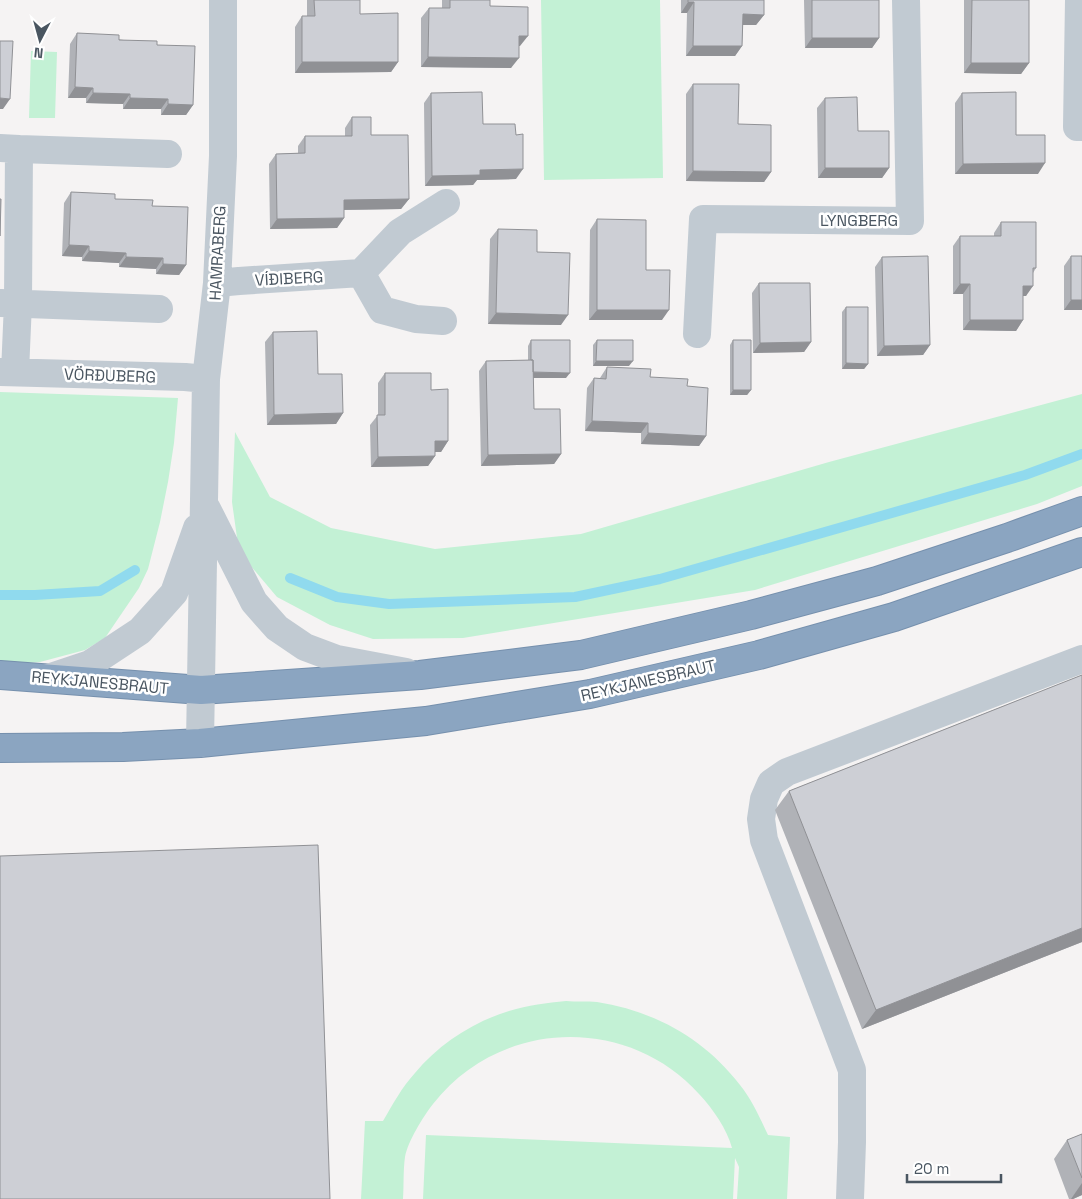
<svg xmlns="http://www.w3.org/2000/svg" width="1082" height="1199" font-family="'Space Grotesk',sans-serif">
	<rect width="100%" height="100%" fill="#f5f3f3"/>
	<!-- green -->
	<path fill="#c3f1d5" d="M541 0H660L663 178 544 180Z
		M31 51 57 52 55 118H29Z
		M0 392 178 398 174 443 168 482 160 522 148 569 139 588 105 638 85 650 40 662 0 665Z
		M1082 394V486L1037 504 755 590 463 638 373 639 330 625 277 597 239 552 232 502 235 432 270 497 331 528 435 549 581 534 829 462Z
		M566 1001C576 1002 587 1001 597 1002 654 1011 704 1038 740 1085 752 1100 760 1118 768 1135L790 1137 787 1199H737L739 1167 735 1158 733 1199H423L426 1135 732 1148C727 1129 713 1109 699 1094 627 1014 499 1019 433 1104 423 1117 408 1141 405 1157 403 1171 404 1186 403 1199H361L365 1121H383C393 1104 402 1087 415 1073 439 1044 473 1022 509 1011 528 1005 547 1003 566 1001Z"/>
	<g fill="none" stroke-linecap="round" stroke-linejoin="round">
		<!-- stream -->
		<path stroke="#90daee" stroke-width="10" d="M290 578 337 597 389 604 575 597 660 579 1025 475 1082 454
			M0 595H35L100 591 135 570"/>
		<!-- highway casing -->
		<g stroke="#7690ad" stroke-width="30">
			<path id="highway" d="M0 675 201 690 420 675 581 655 751 615 877 581 1007 538 1082 511
				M0 748 123 747 200 743 426 721 590 694 759 655 894 617 1082 552"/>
		</g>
		<!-- minor -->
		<path stroke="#c1cad2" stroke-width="28" d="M1079 0 1077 127H1082
			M0 148 19 149 18 303 15 372
			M19 149 168 154
			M361 273 382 310 416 319 443 321
			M217 283 239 281 361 273 400 232 446 203
			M1 303 159 309
			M697 334 703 219 910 221 906 0
			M0 372 185 377 206 379
			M207 509 254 602 277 628 305 647 337 659 406 672
			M48 678 90 664 140 631 174 593 197 528
			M200 743 206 379 217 283 223 156V0
			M850 1199 852 1142V1070L764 840 761 819 764 799 771 783 787 772 1082 659"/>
		<!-- highway -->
		<use href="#highway" stroke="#8ba5c1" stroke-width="28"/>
	</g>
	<!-- wall -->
	<path fill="#b0b2b7" d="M307 0H360V14L398 62 391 72 295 73V27L302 16H307Z
		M442 0H490V6L520 46H519L511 68 421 67V18L429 8H442Z
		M681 0H764V15L756 25H743L742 46 735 56H686L687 13H681Z
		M804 0H879V38L872 48H805Z
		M964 0H1029V63L1021 74 964 73Z
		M77 33 157 45 193 105 186 115H161V109H123V104L86 103V98H68L70 44Z
		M693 84 738 124 771 172 764 182 686 181V94Z
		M431 93 483 124 516 179 477 180 473 185 425 186 424 103Z
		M962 93 1016 135 1038 174H955V103Z
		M825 98 889 168 882 178H818L817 108Z
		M352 117 371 135 409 199 401 209 344 210V218L337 228 270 229 269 164 276 154 298 153V146L305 136H345V128Z
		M71 192 115 199 152 206 186 265 179 275 156 274V269L119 267V263L82 261V257L62 256 64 203Z
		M597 219 646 270 662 320H589L590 230Z
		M1001 222 1036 268 1033 273 1026 296H1023V320L1016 331 963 330V294H953V246L960 236H994V233Z
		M498 229 537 252 561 325 488 324 490 239Z
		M1071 256H1082V310H1064V266Z
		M882 257 930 345 923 355 877 356 875 267Z
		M759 283 811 342 804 352 753 353 752 293Z
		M846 307 868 364 864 369H842V312Z
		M273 332 318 374 343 413 336 424 267 425 265 342Z
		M531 340 566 378H533L534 409 561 454 554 464 481 466 479 371 486 361 528 360V346Z
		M597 340 629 366H593V345Z
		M733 340 751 390 747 395H730V345Z
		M607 367 687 386 706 436 699 446 641 444V433L585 431 587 388 594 378H600Z
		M385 373 431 390 448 441 441 452H435V456L428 466 371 467 370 425 378 415V383Z
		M1082 675V942L862 1029 775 810 789 791Z
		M1082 1134V1195L1073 1199H1069L1054 1159 1067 1140Z"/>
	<!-- shaded-wall -->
	<path fill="#909195" d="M688 2H694L687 13H681Z
		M743 14 764 15 756 25H736Z
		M519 36H528L520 46H511Z
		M812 38H879L872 48H805Z
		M693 46H742L735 56H686Z
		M428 57 519 58 511 68 421 67Z
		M302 62H398L391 72 295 73Z
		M971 63H1029L1021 74 964 73Z
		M75 87 93 88 86 98H68Z
		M93 93 130 94 123 104 86 103Z
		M0 98 10 99 3 109H0Z
		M130 98 168 99 161 109H123Z
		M168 104 193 105 186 115H161Z
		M1045 163 1038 174H955L963 164Z
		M825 168H889L882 178H818Z
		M523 169 516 179 477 180 473 185 425 186 432 176 480 170Z
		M693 171 771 172 764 182 686 181Z
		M409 199 401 209 337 210 344 200Z
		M344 218 337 228 270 229 277 219Z
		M69 245 89 246 82 257 62 256Z
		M89 251 126 253 119 263 82 261Z
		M126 257 163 258 156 269 119 267Z
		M163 264 186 265 179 275 156 274Z
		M960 284H970L963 294H953Z
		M1023 286H1033L1026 296H1016Z
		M1071 300H1082V310H1064Z
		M597 310H669L662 320H589Z
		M496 313 568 315 561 325 488 324Z
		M970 320H1023L1016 331 963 330Z
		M811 342 804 352 753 353 760 343Z
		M930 345 923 355 877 356 884 346Z
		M596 361H633L629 366H593Z
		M846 363 868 364 864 369H842Z
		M531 372 570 373 566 378H527Z
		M733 390H751L747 395H730Z
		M343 413 336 424 267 425 274 415Z
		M592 421 648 423 641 433 585 431Z
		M648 433 706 436 699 446 641 444Z
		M435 441H448L441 452H428Z
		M561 454 554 464 481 466 488 455Z
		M435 456 428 466 371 467 378 457Z
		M1082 928V942L862 1029 876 1010Z
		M1082 1183V1195L1073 1199H1071Z"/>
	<!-- building -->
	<path fill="#cdcfd5" stroke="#909195" d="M314 0H360V14L398 13V62H302V16H315Z
		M450 0H490V6L528 7V36H519V58L428 57 429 8H450Z
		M688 0H764V15L743 14 742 46H693L694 2H688Z
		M812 0H879V38H812Z
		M972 0H1029V63H971Z
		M77 33 119 35V40L157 41V45L195 46 193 105 168 104V99L130 98V94L93 93V88L75 87Z
		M0 41H13L10 99 0 98Z
		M693 84H739L738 124 771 125V172L693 171Z
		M482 92 483 124H515L516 135 523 134V169L480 170V175L432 176 431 93Z
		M1016 92V135H1045V163L963 164 962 93Z
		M857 97 858 131H889V168H825V98Z
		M352 117H371V135H408L409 199 344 200V218L277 219 276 154 305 153V136H352Z
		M71 192 115 194V199L153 200 152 206 188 207 186 265 163 264V258L126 257V253L89 251V246L69 245Z
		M0 199H1L0 236Z
		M597 219 646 220V270H670L669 310H597Z
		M1001 222H1036V268H1033V286H1023V320H970V284H960V236H1001Z
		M498 229 537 230V252L570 253 568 315 496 313Z
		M928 256 930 345 884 346 882 257Z
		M1071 256H1082V300H1071Z
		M759 283H810L811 342 760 343Z
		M846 307H868V364L846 363Z
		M317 331 318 374H342L343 413 274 415 273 332Z
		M531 340H570V373L533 372V360H531Z
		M597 340H633V361H596Z
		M733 340H751V390H733Z
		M533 360 534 409H560L561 454 488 455 486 361Z
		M607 367 651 369 650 377 688 379 687 386 708 388 706 436 648 433V423L592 421 594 378 606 379Z
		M385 373H431V390L448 389V441H435V456L378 457 377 415H385Z
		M1082 675V928L876 1010 789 791Z
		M318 845 330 1199H0V856Z
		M1082 1134V1178L1067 1140Z"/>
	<g text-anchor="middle" stroke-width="5" stroke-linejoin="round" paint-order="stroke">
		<!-- street labels -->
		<g font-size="16" fill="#4a5661" stroke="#fff">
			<text x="859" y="226">LYNGBERG</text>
			<text transform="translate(217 253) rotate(-87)" y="6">HAMRABERG</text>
			<text transform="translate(289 278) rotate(-3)" y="6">VÍÐIBERG</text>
			<text transform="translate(110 375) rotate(2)" y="6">VÖRÐUBERG</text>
			<text transform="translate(648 680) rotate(-13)" y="6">REYKJANESBRAUT</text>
			<text transform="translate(100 682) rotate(5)" y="6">REYKJANESBRAUT</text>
		</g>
	</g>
	<!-- north arrow -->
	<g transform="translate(40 40) rotate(186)" stroke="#ffffff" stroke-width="4" paint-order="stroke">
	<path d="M0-4L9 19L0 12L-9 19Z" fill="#4a5661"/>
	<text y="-8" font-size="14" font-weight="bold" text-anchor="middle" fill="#4a5661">N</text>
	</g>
	<!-- scale -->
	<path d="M907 1174v8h94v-8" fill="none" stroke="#4a5661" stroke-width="2.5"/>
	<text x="914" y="1174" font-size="15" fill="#4a5661" stroke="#ffffff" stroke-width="4" paint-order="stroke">20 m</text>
</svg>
